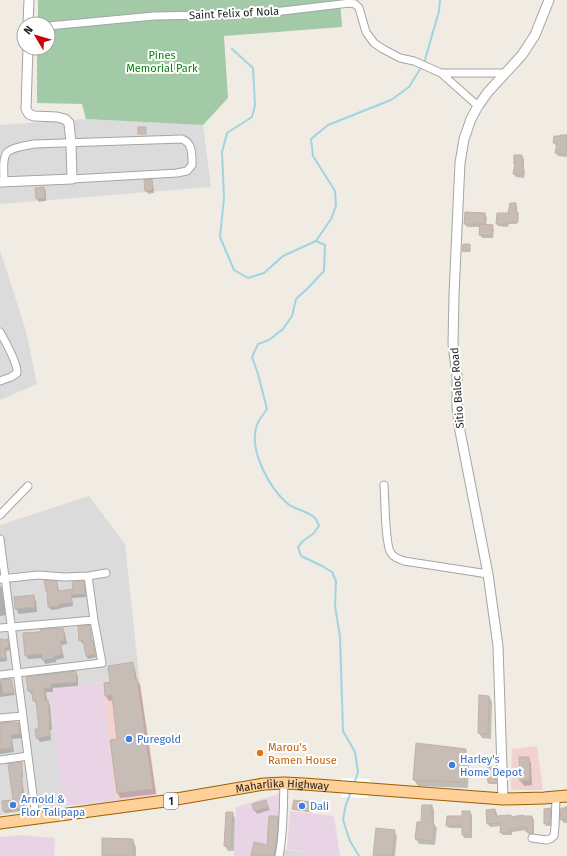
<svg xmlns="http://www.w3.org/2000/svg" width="567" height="856" font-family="'Fira Sans',sans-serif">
	<rect width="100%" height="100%" fill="#f0ebe3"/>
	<!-- residential -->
	<path fill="#dcdbdb" d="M86 119 203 125 211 187 0 204V125Z
		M0 250 26 331 37 384 0 400Z
		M89 496 125 544 139 676 49 690 64 806 0 815V525Z
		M281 849 310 853V856H279Z"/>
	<!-- commercial -->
	<path fill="#f2d1d1" d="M139 676 157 795 116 801 102 682Z
		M537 746 543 790H511L512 749Z"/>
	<!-- industrial -->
	<path fill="#e9d4e6" d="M102 682 116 801 64 806 49 690Z
		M282 793 279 856H234L236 807Z
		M290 811 334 816 340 856H310V853L287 849Z
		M20 835 55 838 54 856H0V837Z"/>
	<!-- cemetery -->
	<path fill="#a2caa7" d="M38 0H340L342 27 224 36 228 98 203 125 86 119 82 104 37 103V48H48V24H38Z"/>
	<!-- pier -->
	<path fill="#fff" d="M342 778 370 779 368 798 341 797Z"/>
	<!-- shadow -->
	<path fill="#0003" d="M566 136 567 138V157L558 156 556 153 558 146H556L554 143 555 137Z
		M522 156 524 159V169L525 171 524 178 516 177 514 174 516 165 515 163Z
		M152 181 153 184 154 193 148 194 146 190Z
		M44 188 46 192V201L39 202 37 198Z
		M515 204 517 206V224H509L508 227 498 226 497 224 509 214Z
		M485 214 487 218 486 226H492L494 229 493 238H482L480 234 481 227H467L465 224Z
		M470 245V252H464L463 251Z
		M56 582 58 586 59 592 74 590 83 582 85 585 86 597 72 598 73 606 60 608V609L51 610 49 607 48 593 47 591Z
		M0 585 2 589 6 615 0 616Z
		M33 596 36 601 37 612 19 614 16 609 15 598Z
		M89 626 91 630 92 642 94 645 96 657 88 659 86 655 85 643H82L80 640Z
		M63 629 65 633 67 644 61 645 64 658 56 660V662L45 664 43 658 28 659 26 655Z
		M7 641 9 644 10 650 6 651 7 661 0 662V642Z
		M132 664 135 669 137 680 140 685 156 794 120 798 118 793 111 741 118 740 113 700 109 701 106 696 105 684 111 683Z
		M75 672 78 676V686L53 688V692H46L47 701 50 705 52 730H50L51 740 40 742 37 738 40 730 38 704H36L34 700V695H32L29 691Z
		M10 680 12 683 15 695 0 697V681Z
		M480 696H489L492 702 491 739 482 738 479 733Z
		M0 724H18L20 728 22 738 12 739 14 752 0 754Z
		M465 750 469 756 468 788 418 786 414 780Z
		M528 758 531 763 532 785 524 786 521 781Z
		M21 763 22 766 23 777H22L24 793 22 794 25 810 5 813 4 811 14 801Z
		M495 768 497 784H489V783Z
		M266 801 270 810 257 814 255 811Z
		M312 803V812L294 810 293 808Z
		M432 806 434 810V824L437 828 435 845 419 844 416 839 418 823H422Z
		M565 806H567V823H564L561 819 565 809Z
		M550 809 552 812 551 826H546L545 823Z
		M495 810 497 813V817L511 816 512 818 532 817 534 820V835H529L527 830 512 832V835H503L501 832 502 826 490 827 488 824 487 811Z
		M470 812 472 815V838H464L463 835V828H449L447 825Z
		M232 813 235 818 234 851H228L225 846Z
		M278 817 281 824 278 856H252L268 847Z
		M394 831 397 836 395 856H374Z
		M133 840 136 847V856H103Z"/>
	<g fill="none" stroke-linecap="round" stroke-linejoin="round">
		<!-- stream -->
		<path stroke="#a0d4e1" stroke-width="2" d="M232 49 253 68 255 105 252 117 227 133 222 152 224 198 220 237 234 270 248 278 264 273 283 256 316 241 331 219 336 206 335 191 313 156 311 139 328 125 391 100 409 87 422 66
			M424 63 439 11 440 0
			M316 241 325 245 324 271 307 289 296 299 292 316 283 329 269 340 258 344 252 357 258 374 267 409C264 414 259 419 257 425 248 449 269 488 288 504 294 509 310 512 315 518 317 520 318 524 319 526L313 534 303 541 298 547 301 556 322 566 332 572 336 581 335 606 340 637 343 731 355 752 358 772 354 784
			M351 792 346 804 343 820 350 841 359 856"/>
	</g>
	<!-- building -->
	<path fill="#c8bdb6" stroke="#c2b1a4" d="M138 127H146V134H138Z
		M560 135H567L566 154 555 153 557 143H553L554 136H560Z
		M514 155H522V167H523L522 175 513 174 515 164H514Z
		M152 179 153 190 145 191 144 180Z
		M44 187 45 198 36 199 35 188Z
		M510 203H516V212H518V222H508L507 224H496L497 213H508Z
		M465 212 485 213V224H464Z
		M480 224 493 225 491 236 479 235Z
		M463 244H470V251H462Z
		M44 580 57 581 58 591 73 589 72 582 84 581 85 594 71 595 72 603 59 604V606L48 607 47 591H46Z
		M34 595 35 607 15 609 14 597Z
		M90 625 91 641H93L95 654 86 656 83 640 79 641 78 626Z
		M63 628 65 641H60L62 654 54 656V658L42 660V654L25 656 23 633 40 632V630L45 629Z
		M0 639H3V640L8 639 9 647 4 648 6 658 0 659Z
		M133 662 135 679H137L153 789 117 793 110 740 117 739 112 695 105 696 104 683 110 682 108 666Z
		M76 671 77 682 51 684V688H44L45 701 48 700 50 726H49L50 736 36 738 35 729H39L36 700 33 701 32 691H28L26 677Z
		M11 679 14 692 3 694 1 680Z
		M479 695 489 696 488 734 478 733Z
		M16 722V723H19L20 734 11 735 12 748 0 749V723Z
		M416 743 466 749 465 782 413 780Z
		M519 757H529L530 780 520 781Z
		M22 762V774H21L23 791H21L24 808 3 811 2 801 13 800 8 764Z
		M487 767H496V783H488Z
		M266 800 268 807 254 811 252 804Z
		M294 800 312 802V812L292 809Z
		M422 805H432V822L434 823 433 841 415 839 417 822H421Z
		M551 808 550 823 544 824V809Z
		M561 808H567V819L560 820Z
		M495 809 496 816 511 815V817L523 815 524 816H532L533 832H526V827L510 829V832L500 833 501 823 487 824 486 810Z
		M462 811H470L471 835H462V825L446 826 447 816H462Z
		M226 812H233L231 846H224Z
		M269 816H278L277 837 274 856H251L254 842 267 845Z
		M376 828 395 830 392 856H373Z
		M102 838 133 839V856H102Z"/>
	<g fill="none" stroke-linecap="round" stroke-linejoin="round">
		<!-- minor casing -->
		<g stroke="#a5a5a5" stroke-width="9">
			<path id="minor" d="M48 26 154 16 211 15 265 13 350 3 355 4 359 8 366 32 374 43 383 49 400 58 414 61 441 73
				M478 106 441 73H506
				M4 182C3 150 2 150 34 144L182 139C193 143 192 155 192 165L187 171 177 173 72 179
				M0 332C5 341 18 363 17 373L11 377 0 381
				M384 485C385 498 385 545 391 553 394 558 399 559 404 561L488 574
				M0 515 28 486
				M0 539 36 818
				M0 579 38 575 65 577 88 576 106 573
				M0 628 94 620
				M0 675 102 663 94 620 88 576
				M0 718 23 716
				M0 760 28 756
				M532 838 546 840 550 839 554 836 555 827 556 797
				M279 856C284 832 283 807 284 783"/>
		</g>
		<!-- tertiary casing -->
		<g stroke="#a5a5a5" stroke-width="11">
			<path id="tertiary" d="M28 24 29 0
				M0 182 72 179 71 143 69 123 65 119 57 117 34 116 29 114 26 109 28 48
				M503 799 498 646 488 574 460 431 457 407V376L453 344 454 295 459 184 460 163 464 139 471 119 478 106 488 92 522 55 535 35 549 0"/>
		</g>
		<!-- primary casing -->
		<g stroke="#986100" stroke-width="13">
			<g id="primary">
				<path id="s1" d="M0 823 165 801 264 784 284 783 304 784 503 799 544 798 567 796"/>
			</g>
		</g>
		<!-- minor -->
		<use href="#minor" stroke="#fff" stroke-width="7"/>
		<!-- tertiary -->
		<use href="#tertiary" stroke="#fff" stroke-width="9"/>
		<!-- primary -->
		<use href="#primary" stroke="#ffd099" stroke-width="11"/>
	</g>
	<!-- markers -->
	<g fill="#3f7fe0" stroke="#fff" stroke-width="1.5">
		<circle cx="129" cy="739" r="4"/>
		<circle cx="452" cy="765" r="4"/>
		<circle cx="13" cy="805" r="4"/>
		<circle cx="302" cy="806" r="4"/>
	</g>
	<circle fill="#e8710a" stroke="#fff" stroke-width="1.5" cx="260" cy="753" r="4"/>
	<g text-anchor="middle" stroke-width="4" stroke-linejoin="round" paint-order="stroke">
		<!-- shield labels -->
		<rect fill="#fff" stroke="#626262" stroke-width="1" x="164" y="793" width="14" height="16" rx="3"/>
		<g font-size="10" font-weight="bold" fill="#1e1e1e">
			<text x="171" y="805">1</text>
		</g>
		<!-- street labels -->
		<g font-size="11" fill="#1e1e1e" stroke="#fff">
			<text transform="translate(234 13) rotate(-3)" y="4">Saint Felix of Nola</text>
			<text transform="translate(457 388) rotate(-94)" y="4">Sitio Baloc Road</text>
			<text dy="4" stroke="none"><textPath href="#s1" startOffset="285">Maharlika Highway</textPath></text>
		</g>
		<!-- park labels -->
		<g font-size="11" fill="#04840b" stroke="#fff">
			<text x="162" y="59">Pines<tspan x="162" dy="13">Memorial Park</tspan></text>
		</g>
		<!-- shop labels -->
		<g font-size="11" fill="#366cbe" stroke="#fff" text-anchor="start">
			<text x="137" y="743">Puregold</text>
			<text x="460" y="763">Harley's<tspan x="460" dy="13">Home Depot</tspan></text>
			<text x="21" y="803">Arnold &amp;<tspan x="21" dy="13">Flor Talipapa</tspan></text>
			<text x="310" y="810">Dali</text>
		</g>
		<!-- food labels -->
		<g font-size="11" fill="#c56008" stroke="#fff" text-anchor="start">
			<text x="268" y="751">Marou’s<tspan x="268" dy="13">Ramen House</tspan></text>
		</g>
	</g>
	<!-- north arrow -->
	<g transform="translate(36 36) rotate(308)"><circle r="19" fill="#ffffff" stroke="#a5a5a5"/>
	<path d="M0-3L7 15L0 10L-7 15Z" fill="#cc0006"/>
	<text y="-6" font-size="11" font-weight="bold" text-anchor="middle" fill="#1e1e1e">N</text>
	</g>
</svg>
